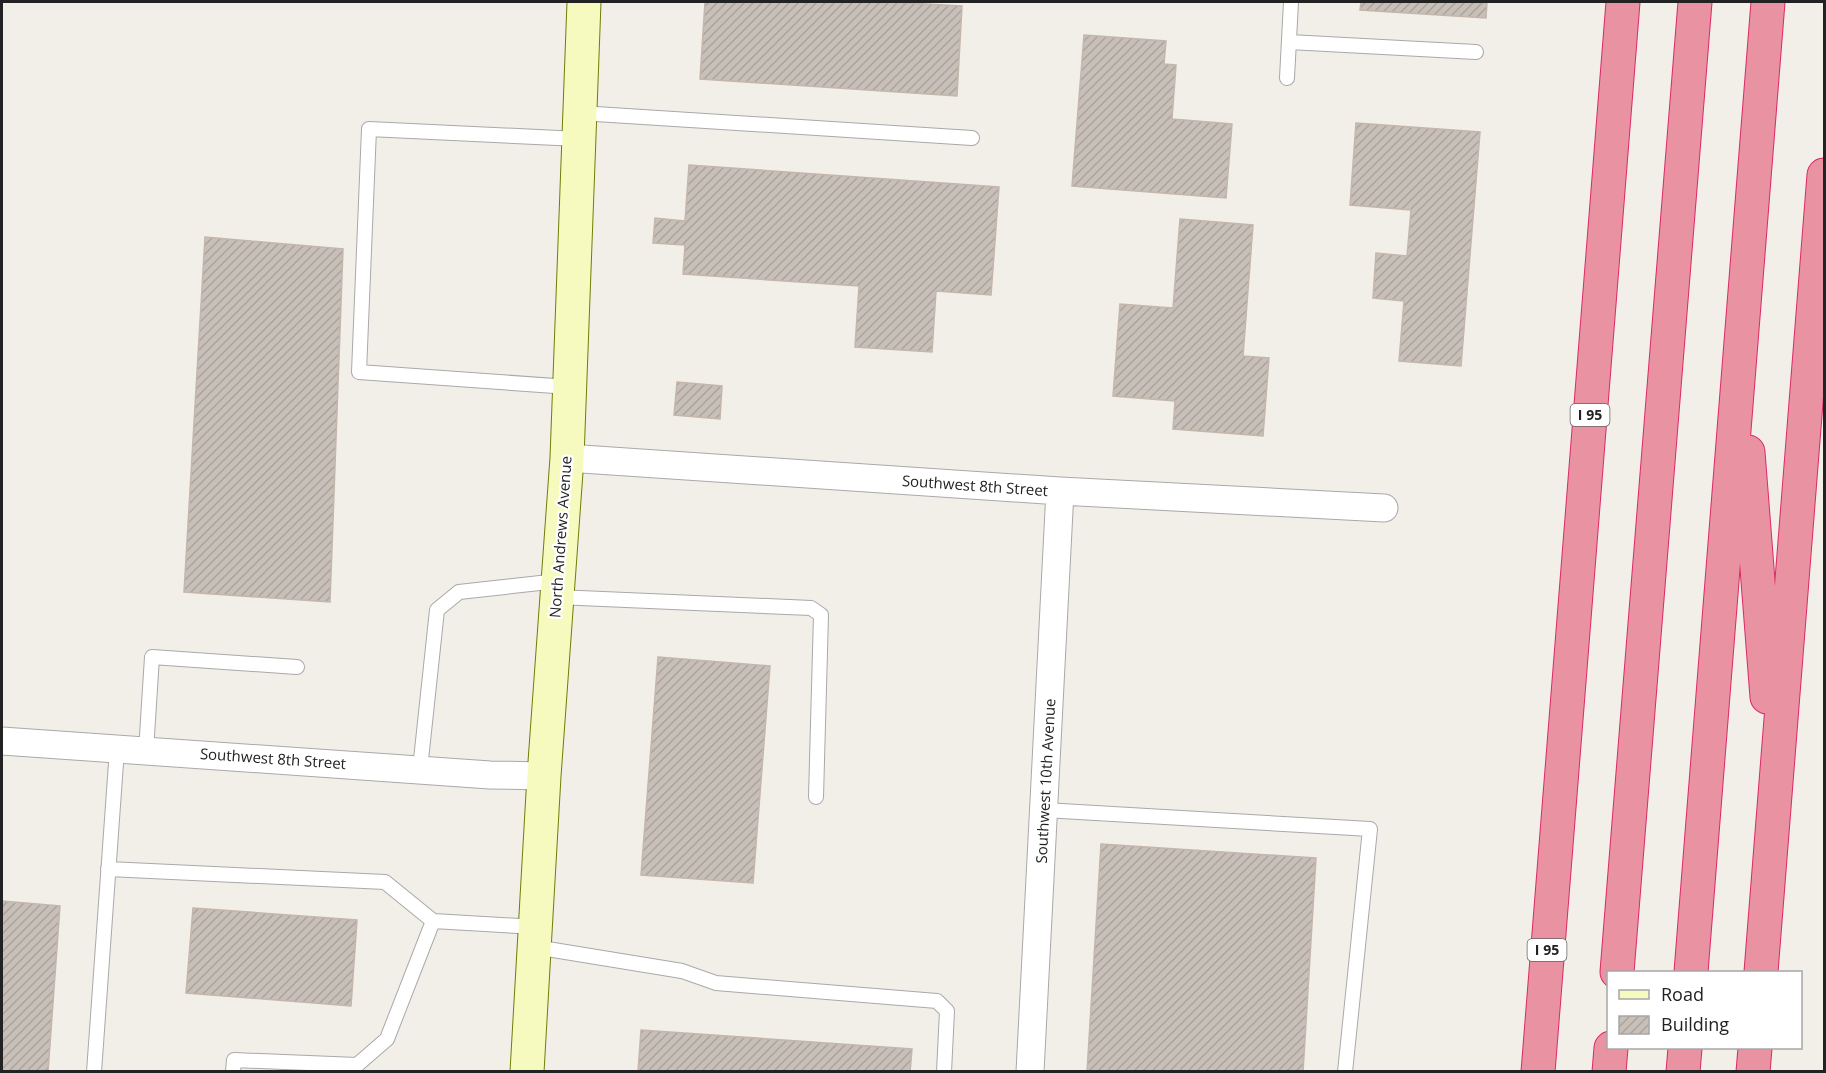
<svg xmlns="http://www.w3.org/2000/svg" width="1826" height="1073" font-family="'Open Sans',sans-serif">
	<defs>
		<pattern id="building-hatch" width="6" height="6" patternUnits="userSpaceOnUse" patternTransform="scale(1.5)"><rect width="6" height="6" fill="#c7bfb8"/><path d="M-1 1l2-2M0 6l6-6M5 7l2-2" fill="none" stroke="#aba49e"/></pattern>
	</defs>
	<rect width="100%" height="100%" fill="#f2efe9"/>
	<!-- building -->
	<path fill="url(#building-hatch)" stroke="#c4b6ab" stroke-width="1.5" d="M705 2H890L962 6 957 96 700 79Z
		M1361 2H1487L1486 18 1360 10Z
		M1084 35 1166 41 1164 64 1176 65 1172 119 1232 124 1226 198 1072 186Z
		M1356 123 1480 132 1461 366 1399 361 1404 301 1373 298 1376 253 1407 256 1411 210 1350 205Z
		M689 165 999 187 991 295 936 291 932 352 855 347 859 286 683 274 685 245 653 243 655 218 685 221Z
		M1180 219 1253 225 1243 356 1269 358 1263 436 1173 429 1175 401 1113 396 1120 304 1173 308Z
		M205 237 343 249 330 602 184 592Z
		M677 382 722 386 720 419 674 415Z
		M658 657 770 666 753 883 641 875Z
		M1101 844 1316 858 1303 1072H1087Z
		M2 901 60 906 48 1072H2Z
		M193 908 357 920 351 1006 186 993Z
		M641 1030 912 1049 910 1072H638Z"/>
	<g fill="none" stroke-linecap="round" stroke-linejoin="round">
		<!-- lane casing -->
		<g stroke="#a9a9a9" stroke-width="16">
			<path id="lane" d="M1289 42 1476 52
				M1287 78 1291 2
				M580 113 972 138
				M569 387 359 372 369 129 579 139
				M557 597 811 608 821 615 816 797
				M146 751 152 657 297 667
				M420 769 437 610 459 592 558 581
				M1044 810 1370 829 1345 1072
				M108 869 385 882 433 921 536 927
				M535 947 682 971 716 983 937 1001 947 1011 944 1072
				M94 1072 117 749
				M233 1072 234 1060 357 1065 387 1039 433 921"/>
		</g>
		<!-- street casing -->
		<g stroke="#a9a9a9" stroke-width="29">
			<path id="street" d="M567 458 1060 491 1384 508
				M2 741 490 775 544 776
				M1030 1072 1060 491"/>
		</g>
		<!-- secondary casing -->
		<g stroke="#707d05" stroke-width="35">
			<path id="secondary" d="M527 1072 544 776 567 458 584 2"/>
		</g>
		<!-- highway casing -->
		<g stroke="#dc2a67" stroke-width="35">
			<path id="highway" d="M1748 452 1767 697
				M1617 972 1695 2
				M1691 972 1768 2
				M1761 972 1824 175
				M1538 1072 1623 2
				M1609 1072 1611 1048
				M1683 1072 1685 1048
				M1753 1072 1755 1048"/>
		</g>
		<!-- lane -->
		<use href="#lane" stroke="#fff" stroke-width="14"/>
		<!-- street -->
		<use href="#street" stroke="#fff" stroke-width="27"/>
		<!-- secondary -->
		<use href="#secondary" stroke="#f7fabf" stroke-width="33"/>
		<!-- highway -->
		<use href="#highway" stroke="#e892a2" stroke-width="33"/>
	</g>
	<g text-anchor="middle" stroke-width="4.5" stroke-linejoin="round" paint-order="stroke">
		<!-- shield labels -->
		<g fill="#fff" stroke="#646464" stroke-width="1.5">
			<rect x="1570.5" y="404" width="39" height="22" rx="4.5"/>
			<rect x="1527.5" y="939" width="39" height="22" rx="4.5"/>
		</g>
		<g font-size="14" font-weight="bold" fill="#222">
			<text x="1590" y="420">I 95</text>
			<text x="1547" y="955">I 95</text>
		</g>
		<!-- street labels -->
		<g font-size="15" fill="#222" stroke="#fff">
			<text transform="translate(975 486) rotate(4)" y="5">Southwest 8th Street</text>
			<text transform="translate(561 537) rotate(-86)" y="5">North Andrews Avenue</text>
			<text transform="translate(273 759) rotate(4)" y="5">Southwest 8th Street</text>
			<text transform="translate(1046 781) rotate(-87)" y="5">Southwest 10th Avenue</text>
		</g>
	</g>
	<!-- border -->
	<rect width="1826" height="1073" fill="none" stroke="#222222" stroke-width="6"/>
	<!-- legend -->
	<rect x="1607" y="971" width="195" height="78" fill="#ffffff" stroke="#a7a7a7" stroke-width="1.5"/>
	<rect x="1619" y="990" width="30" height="9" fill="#f7fabf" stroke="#a7a7a7" stroke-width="1.5"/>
	<text x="1661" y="1001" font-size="18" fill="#222222">Road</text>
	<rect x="1619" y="1016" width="30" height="18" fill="url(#building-hatch)" stroke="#a7a7a7" stroke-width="1.5"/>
	<text x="1661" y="1031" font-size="18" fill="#222222">Building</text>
</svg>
